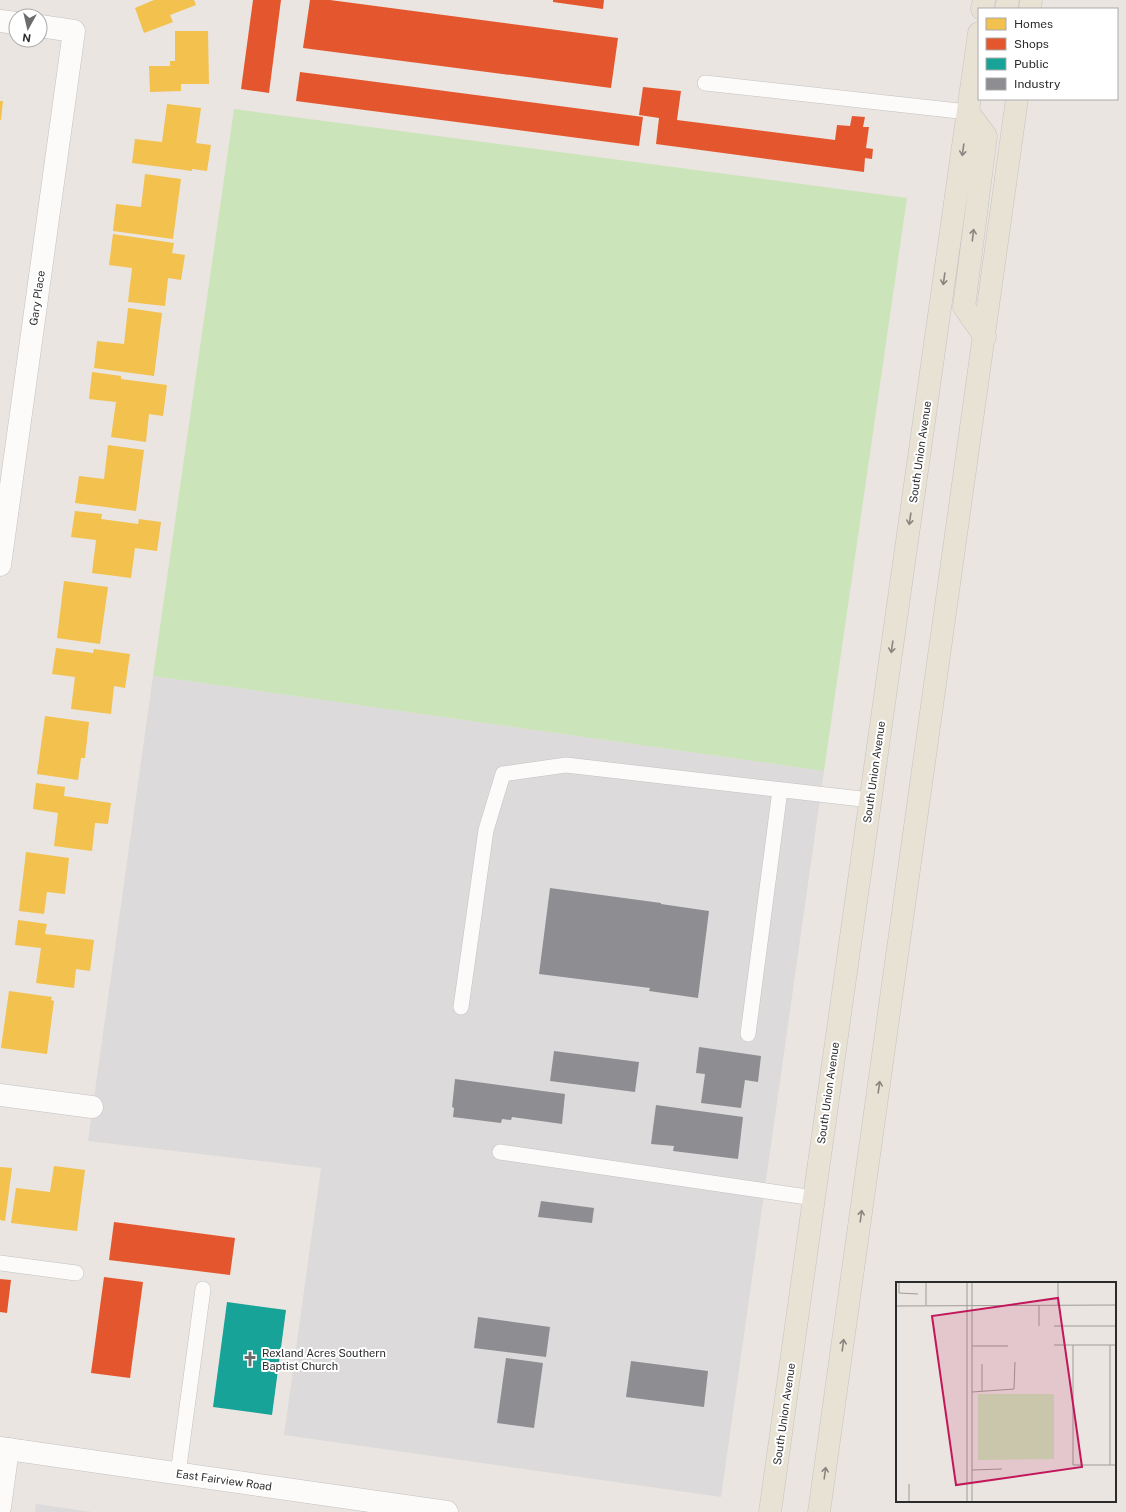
<svg xmlns="http://www.w3.org/2000/svg" width="1126" height="1512" font-family="'Public Sans',sans-serif">
	<rect width="100%" height="100%" fill="#eae5e0"/>
	<!-- industrial -->
	<path fill="#dddadc" d="M153 676 824 771 721 1497 284 1435 321 1168 88 1141Z
		M36 1504 92 1512H35Z"/>
	<!-- green -->
	<path fill="#cbe4b9" d="M234 109 907 198 824 771 153 676Z"/>
	<!-- homes -->
	<path fill="#f2c14e" d="M154 0H194L196 5 170 15 173 22 144 33 135 8Z
		M175 31H208L209 84H181V91L150 92 149 66H170V61H175Z
		M0 101H3L1 120H0Z
		M167 104 201 108 196 143 211 145 207 171 192 169V171L132 163 135 139 162 142Z
		M145 174 181 179 173 239 113 231 116 204 141 207Z
		M113 234 174 243 172 253 185 255 181 280 168 278 165 306 128 302 132 268 109 265Z
		M128 308 162 313 154 376 94 368 97 341 124 344Z
		M92 372 121 376V379L167 385 163 416 149 414 146 442 111 437 116 402 89 399Z
		M108 445 144 450 136 511 75 503 79 476 104 479Z
		M75 511 102 514 101 519 138 524 139 519 161 522 157 551 135 548 131 578 92 573 96 540 71 537Z
		M64 581 108 587 100 644 57 638Z
		M56 648 93 653 94 649 130 654 125 688 114 686 111 714 71 709 75 677 52 674Z
		M45 716 89 722 85 758H81L78 780 37 774Z
		M36 783 65 787 64 796 111 803 108 824 95 823 92 851 54 846 58 813 33 809Z
		M26 852 69 858 65 894 47 892 44 914 19 911Z
		M18 920 47 924 45 934 94 940 90 971 76 969 74 988 36 983 41 948 15 945Z
		M9 991 52 997 51 1000 54 1001 47 1054 1 1048Z
		M54 1166 85 1170 77 1231 11 1223 16 1188 50 1192Z
		M0 1167 12 1168 5 1221 0 1220Z"/>
	<!-- shops -->
	<path fill="#e4572e" d="M253 0H281L269 93 241 89Z
		M310 0H330L618 38 611 88 303 48Z
		M553 0H604L603 9 553 2Z
		M300 72 643 117 639 146 296 101Z
		M643 87 681 91 677 120 835 140 837 125 850 126 852 116 865 117 863 127H869L866 148 873 149 872 159 865 158 864 172 656 144 659 118 639 115Z
		M114 1222 235 1238 230 1275 109 1260Z
		M104 1277 143 1282 130 1378 91 1373Z
		M0 1279 11 1280 7 1313 0 1312Z"/>
	<!-- public -->
	<path fill="#17a398" d="M227 1302 286 1310 272 1415 213 1407Z"/>
	<!-- industry -->
	<path fill="#8d8d92" d="M550 888 661 903V904L709 911 698 998 649 991 650 988 539 974Z
		M699 1047 761 1056 758 1082 745 1080 741 1108 701 1103 705 1074 696 1073Z
		M554 1051 639 1062 635 1092 550 1081Z
		M455 1079 565 1094 562 1124 512 1117 511 1120 502 1119 501 1123 453 1117 454 1108 452 1107Z
		M656 1105 743 1117 738 1159 673 1151 674 1146 651 1144Z
		M541 1201 594 1208 592 1223 538 1217Z
		M478 1317 550 1327 546 1357 474 1348Z
		M506 1358 543 1363 534 1428 497 1423Z
		M631 1361 708 1371 704 1407 626 1397Z"/>
	<g fill="none" stroke-linecap="round" stroke-linejoin="round">
		<!-- lane casing -->
		<g stroke="#c3c1c1" stroke-width="16">
			<path id="lane" d="M705 83 968 112
				M461 1007 486 830 503 774 566 765 870 800
				M748 1034 780 790
				M500 1152 814 1198
				M0 1263 76 1273
				M178 1474 203 1289"/>
		</g>
		<!-- street casing -->
		<g stroke="#c3c1c1" stroke-width="23">
			<path id="street" d="M0 21 16 23
				M0 565 74 31 40 26
				M0 1095 92 1107
				M0 1507 8 1449"/>
		</g>
		<!-- secondary casing -->
		<g stroke="#c3c1c1" stroke-width="23">
			<path id="secondary" d="M0 1448 447 1512"/>
		</g>
		<!-- primary casing -->
		<g stroke="#c5c3c1" stroke-width="23">
			<path id="primary" d="M982 9 984 0
				M1006 9 1008 0
				M1030 9 1031 0
				M968 112 986 136 964 307 985 337
				M770 1512 814 1198 979 33
				M819 1512 1017 99"/>
		</g>
		<!-- lane -->
		<use href="#lane" stroke="#fcfbfa" stroke-width="15"/>
		<!-- street -->
		<use href="#street" stroke="#fcfbfa" stroke-width="22"/>
		<!-- secondary -->
		<use href="#secondary" stroke="#fcfbfa" stroke-width="22"/>
		<!-- primary -->
		<use href="#primary" stroke="#e7e2d4" stroke-width="22"/>
	</g>
	<!-- one-way arrows -->
	<defs><path id="oneway-shaft" d="M-6 0H5M1.5-3L5.5 0L1.5 3" fill="none" stroke-width="1.6" stroke-linecap="round" stroke-linejoin="round"/></defs>
	<g stroke="#898680">
		<use href="#oneway-shaft" transform="translate(963 150) rotate(98)"/>
		<use href="#oneway-shaft" transform="translate(973 235) rotate(-83)"/>
		<use href="#oneway-shaft" transform="translate(944 279) rotate(98)"/>
		<use href="#oneway-shaft" transform="translate(910 519) rotate(98)"/>
		<use href="#oneway-shaft" transform="translate(892 647) rotate(98)"/>
		<use href="#oneway-shaft" transform="translate(879 1087) rotate(-82)"/>
		<use href="#oneway-shaft" transform="translate(861 1216) rotate(-82)"/>
		<use href="#oneway-shaft" transform="translate(843 1345) rotate(-82)"/>
		<use href="#oneway-shaft" transform="translate(825 1473) rotate(-82)"/>
	</g>
	<!-- icons -->
	<defs>
		<g id="church-bare" transform="scale(1.2)"><path d="M-1.2-6h2.4v3.5h3.3v2.4h-3.3V6h-2.4V-.1h-3.3v-2.4h3.3Z" fill="#6e6c6a" stroke="#fff" stroke-width="2.5" paint-order="stroke"/></g>
	</defs>
	<g fill-rule="evenodd">
		<use href="#church-bare" x="250" y="1359"/>
	</g>
	<g text-anchor="middle" stroke-width="4" stroke-linejoin="round" paint-order="stroke">
		<!-- street labels -->
		<g font-size="11" fill="#2b2b2b" stroke="#fff">
			<text transform="translate(37 298) rotate(-82)" y="4">Gary Place</text>
			<text transform="translate(920 452) rotate(-82)" y="4">South Union Avenue</text>
			<text transform="translate(874 772) rotate(-82)" y="4">South Union Avenue</text>
			<text transform="translate(828 1093) rotate(-82)" y="4">South Union Avenue</text>
			<text transform="translate(784 1414) rotate(-82)" y="4">South Union Avenue</text>
			<text transform="translate(224 1480) rotate(8)" y="4">East Fairview Road</text>
		</g>
		<!-- poi labels -->
		<g font-size="11" fill="#2b2b2b" stroke="#fff" text-anchor="start">
			<text x="262" y="1357">Rexland Acres Southern<tspan x="262" dy="13">Baptist Church</tspan></text>
		</g>
	</g>
	<!-- overview -->
	<g transform="translate(896 1282)">
		<rect width="220" height="220" fill="#eae5e0"/>
		<path d="M82 112H158V177L82 178Z" fill="#cbe4b9"/>
		<path fill="none" stroke="#9e9b98" stroke-width="1" d="M3 0V11L22 12M71 0V220M162 0V23M30 23V0M143 23V44M0 24 220 23M158 44H220M158 63H220M177 63V183H220M214 63V183M76 64H112M86 82V109M76 110 118 107 119 80M76 188 106 187M13 202V220M76 220V0"/>
		<path fill="#c2185b" fill-opacity="0.15" stroke="#c2185b" stroke-width="2" d="M162 16 186 185 60 203 36 34Z"/>
		<rect width="220" height="220" fill="none" stroke="#2b2b2b" stroke-width="2"/>
	</g>
	<!-- legend -->
	<rect x="978" y="8" width="140" height="92" fill="#ffffff" stroke="#aaaaaa"/>
	<rect x="986" y="18" width="20" height="12" fill="#f2c14e" stroke="#aaaaaa"/>
	<text x="1014" y="28" font-size="12" fill="#2b2b2b">Homes</text>
	<rect x="986" y="38" width="20" height="12" fill="#e4572e" stroke="#aaaaaa"/>
	<text x="1014" y="48" font-size="12" fill="#2b2b2b">Shops</text>
	<rect x="986" y="58" width="20" height="12" fill="#17a398" stroke="#aaaaaa"/>
	<text x="1014" y="68" font-size="12" fill="#2b2b2b">Public</text>
	<rect x="986" y="78" width="20" height="12" fill="#8d8d92" stroke="#aaaaaa"/>
	<text x="1014" y="88" font-size="12" fill="#2b2b2b">Industry</text>
	<!-- north arrow -->
	<g transform="translate(28 28) rotate(188)"><circle r="19" fill="#ffffff" stroke="#aaaaaa"/>
	<path d="M0-3L7 15L0 10L-7 15Z" fill="#6e6c6a"/>
	<text y="-6" font-size="11" font-weight="bold" text-anchor="middle" fill="#2b2b2b">N</text>
	</g>
</svg>
